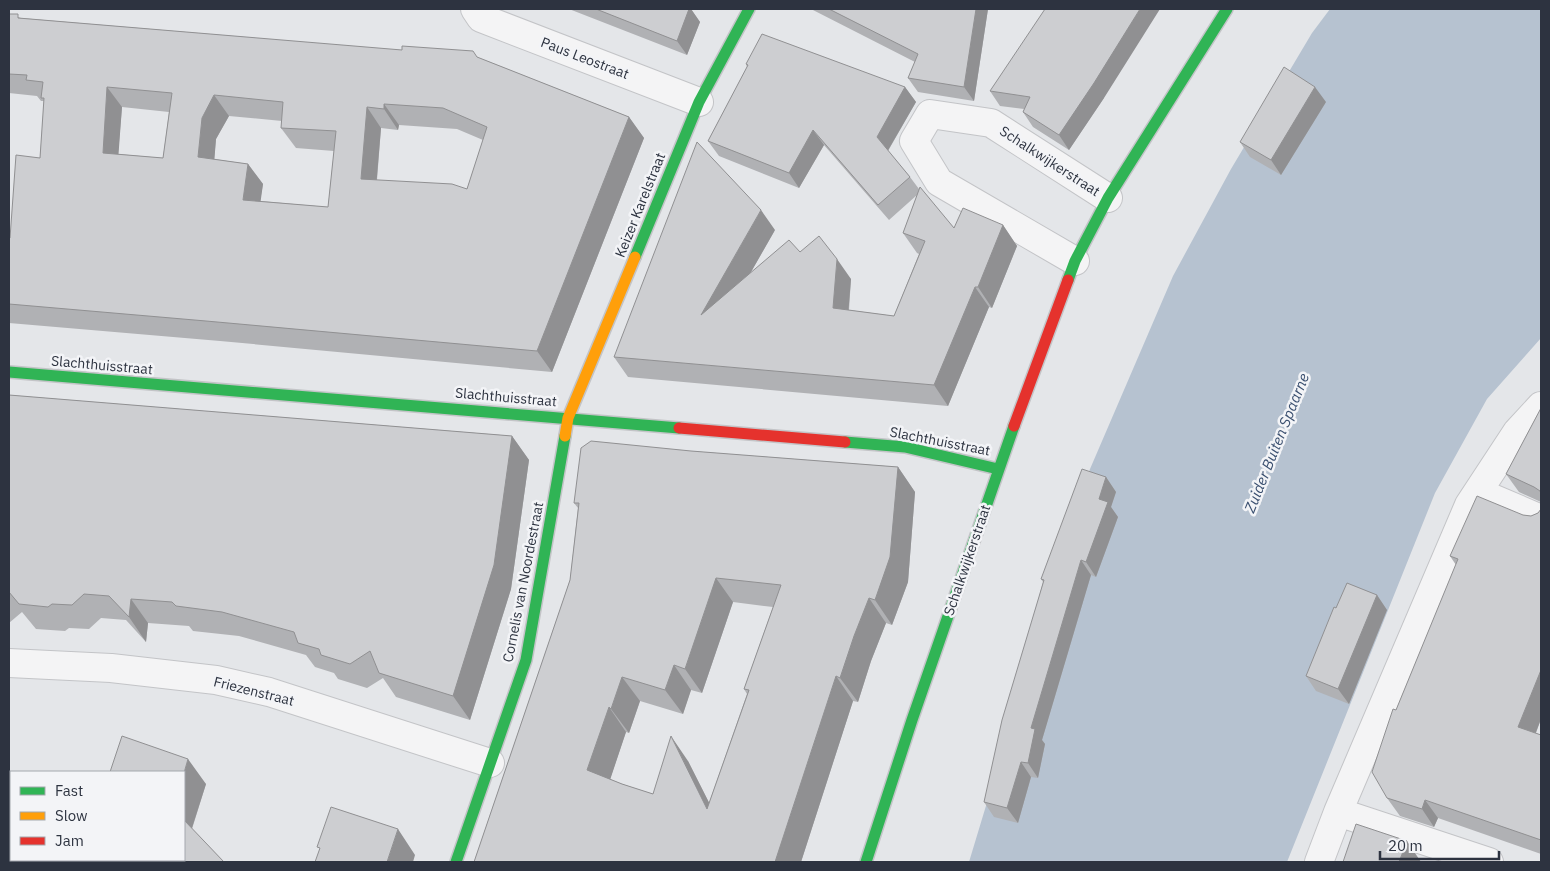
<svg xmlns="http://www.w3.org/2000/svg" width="1550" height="871" font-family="'IBM Plex Sans',sans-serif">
	<rect width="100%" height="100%" fill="#e4e6e9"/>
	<!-- water -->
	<path fill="#b6c2d0" d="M1330 9H1541V338L1487 399 1435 493 1287 862H969L1044 614 1035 610 1090 469 1173 276 1231 169 1312 33Z"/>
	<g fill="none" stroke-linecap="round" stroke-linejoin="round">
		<!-- street casing -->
		<g stroke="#c3c4c7" stroke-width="30">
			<path id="street" d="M475 9 481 18 699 102
				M1075 261 939 182 914 141 930 114 991 123 1108 198
				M1478 492 1541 519
				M9 663 111 668 216 680 269 692 490 763
				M9 802 11 804
				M1338 812 1489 862
				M63 860 65 862
				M1319 862 1338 812 1469 505 1517 432 1541 406"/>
		</g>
		<!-- fast casing -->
		<g stroke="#c3c4c7" stroke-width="14">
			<path id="fast" d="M635 257 699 102 749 9
				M1068 280 1075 261 1108 198 1227 9
				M9 372 679 428
				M845 442 905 447 998 469
				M456 862 526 660 565 436
				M866 862 912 720 1014 426"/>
		</g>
		<!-- slow casing -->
		<g stroke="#c3c4c7" stroke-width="14">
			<path id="slow" d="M565 436 568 418 635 257"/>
		</g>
		<!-- jam casing -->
		<g stroke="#c3c4c7" stroke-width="14">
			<path id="jam" d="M1014 426 1068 280
				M679 428 845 442"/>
		</g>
		<!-- street -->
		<use href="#street" stroke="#f4f4f5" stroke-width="28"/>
		<!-- fast -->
		<use href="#fast" stroke="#30b455" stroke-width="11"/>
		<!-- slow -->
		<use href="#slow" stroke="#ff9f0a" stroke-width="11"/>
		<!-- jam -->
		<use href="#jam" stroke="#e5322d" stroke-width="11"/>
	</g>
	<!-- wall -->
	<path fill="#b0b1b4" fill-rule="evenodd" d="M569 9H691L700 22 687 55Z
		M811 9H988L974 101 918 92 908 78 915 62Z
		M9 14 21 18 477 57 629 117 644 138 552 372 220 341 9 323V238H10L40 158 44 101H41L37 96 9 93ZM122 107 169 112 163 158 118 154ZM229 116 282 121 281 128 296 148 334 151 328 207 260 201 263 184 248 164 214 159 216 139ZM399 125 457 129 483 140 467 189 377 180 381 128 398 130Z
		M746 64 905 87 916 102 888 151 910 177 919 189 954 228 1003 225 1017 246 992 308 989 307 948 406 628 377 614 357 775 230 751 272 800 252 851 279 849 310 894 316 919 254 917 253 903 233 917 195 889 220 824 145 799 188 719 156 708 141 747 67Z
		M990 91 1104 98 1069 150 1033 127 1023 112 1024 109 1000 106Z
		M1326 102 1281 175 1250 157 1240 142Z
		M9 395 512 436 529 460 511 589 470 720 396 697 383 678 367 688 338 679 334 673 315 667 306 655 239 636 193 631 189 626 148 623 146 642 126 620 101 618 89 629 69 628 65 631 36 629 22 612 9 623Z
		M1541 408V502L1519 492 1506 474Z
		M691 451 898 467 915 492 908 582 892 625 886 623 871 661 858 702 853 701 801 862H474L570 580 578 508 574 503ZM733 602 773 607 744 689 747 694 709 803 688 761 653 794 622 784 610 779 626 732 629 733 640 701 683 714 691 690 702 693Z
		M1106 477 1116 492 1111 507 1118 517 1096 577 1091 575 1042 740 1045 744 1038 778 1031 777 1018 823 994 817 984 802 1043 582 1041 579Z
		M1541 509V719L1536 733 1541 735V854L1438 818 1434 827 1400 816 1387 798 1396 710 1456 565 1450 556 1523 515 1531 516 1538 513Z
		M1377 595 1387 610 1349 704 1316 691 1306 676 1336 608Z
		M184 772 206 784 192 829 224 862H128L125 860H184Z"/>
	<!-- shaded-wall -->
	<path fill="#909092" d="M681 9H691L700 22 687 55 677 41Z
		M976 9H988L974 101 964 87Z
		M1140 9H1160L1104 98 1069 150 1059 135Z
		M107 87 122 107 117 174 103 153Z
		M905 87 916 102 887 152 877 137Z
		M1315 87 1326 102 1281 175 1271 160Z
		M214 95 229 116 216 139 213 177 198 157 202 118Z
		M384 104 399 125 398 130 384 109Z
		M367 107 381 128 375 200 361 179Z
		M629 117 644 138 552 372 537 351Z
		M813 130 824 145 799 188 789 173Z
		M248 164 263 184 258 220 243 200Z
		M761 210 775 230 715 335 701 315Z
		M1003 225 1017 246 992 308 978 287Z
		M837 259 851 279 847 328 833 308Z
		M975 287 989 307 948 406 934 385Z
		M512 436 529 460 511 589 470 720 453 696Z
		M898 467 915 492 908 582 892 625 875 600Z
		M1106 477 1116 492 1111 507 1118 517 1096 577 1086 562 1099 499Z
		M1081 560 1091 575 1042 740 1045 744 1038 778 1028 763 1031 728Z
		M716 578 733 602 702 693 685 669Z
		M1377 595 1387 610 1349 704 1338 689Z
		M869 598 886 623 871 661 858 702 840 678 854 636Z
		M131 599 148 623 146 642 129 617Z
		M674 665 691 690 683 714 665 690Z
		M1541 670V719L1531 745 1518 727Z
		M836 676 853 701 801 862H775Z
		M622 677 640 701 629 733 611 709Z
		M609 707 626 732 605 795 587 770Z
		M671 736 688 761 725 834 707 809Z
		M188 759 206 784 190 834 184 825V773Z
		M1021 762 1031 777 1018 823 1007 808Z
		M1425 800 1438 818 1434 827 1422 809Z
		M398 829 415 855 413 862H387Z
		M1407 841 1421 862H1399Z"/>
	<!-- building -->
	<path fill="#cdced1" stroke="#909092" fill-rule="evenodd" d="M596 9H689L677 41Z
		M829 9H976L964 87 908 78 918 54Z
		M1045 9H1140L1094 83 1059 135 1023 112 1030 97 990 91Z
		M9 14H18V18L402 50V46L473 51 477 57 629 117 537 351 206 321 9 304V238H10L16 155 40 158 44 98H41L43 82 26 80 27 75 9 74ZM107 87 172 93 163 158 103 153ZM214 95 283 102 281 128 336 131 328 207 243 200 248 164 198 157 202 118ZM384 104 443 108 487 127 467 189 452 184 361 179 367 107 384 109Z
		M762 34 905 87 877 137 910 177 878 205 813 130 789 173 708 141 748 65 746 64Z
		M1284 67 1315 87 1271 160 1240 142Z
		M697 142 761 210 701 315 789 240 800 252 819 236 837 259 833 308 894 316 925 241 903 233 920 187 954 228 963 208 1003 225 978 287H975L934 385 614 357Z
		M9 395 512 436 494 565 453 696 379 673 370 651 350 664 321 655 319 649 298 643 294 632 222 612 176 606 172 602 131 599 129 617 109 596 84 594 72 605 52 604 48 607 19 604 9 592Z
		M1541 408V493L1540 491 1534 487 1506 474Z
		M591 441 691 451 898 467 890 557 875 600 869 598 854 636 840 678 836 676 775 862H474L570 580 579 503H574L581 448ZM716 578 781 585 744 689 749 690 707 809 671 736 653 794 622 784 587 770 609 707 611 709 622 677 665 690 674 665 685 669Z
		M1082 469 1106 477 1099 499 1108 502 1086 562 1081 560 1031 728 1035 729 1028 763 1021 762 1007 808 984 802 1002 720 1044 580 1041 579Z
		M1477 496 1523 515 1531 516 1538 513 1541 509V670L1518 727 1541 735V840L1425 800 1422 809 1387 798 1372 772 1393 709 1396 710 1458 559 1450 556Z
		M1347 583 1377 595 1338 689 1306 676 1334 607 1336 608Z
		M122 736 188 759 184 773V772H110Z
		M331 807 398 829 387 862H315L320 848 317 847Z
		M184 820 224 862H134L132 860H184Z
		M1356 824 1407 841 1399 862H1343Z"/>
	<g text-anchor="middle" stroke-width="5" stroke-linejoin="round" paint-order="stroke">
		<!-- street labels -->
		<g font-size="14" fill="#2d3340" stroke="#f3f4f7">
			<text transform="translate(585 58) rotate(21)" y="5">Paus Leostraat</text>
			<text transform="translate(1050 161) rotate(33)" y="5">Schalkwijkerstraat</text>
			<text transform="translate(640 205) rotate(-68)" y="5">Keizer Karelstraat</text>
			<text transform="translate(102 365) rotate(5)" y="5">Slachthuisstraat</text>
			<text transform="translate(506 397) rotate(5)" y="5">Slachthuisstraat</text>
			<text transform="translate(940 441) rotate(11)" y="5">Slachthuisstraat</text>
			<text transform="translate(967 560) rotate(-71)" y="5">Schalkwijkerstraat</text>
			<text transform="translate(523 582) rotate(-79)" y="5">Cornelis van Noordestraat</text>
			<text transform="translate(254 691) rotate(14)" y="5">Friezenstraat</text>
		</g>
		<!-- water labels -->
		<g font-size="15" font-style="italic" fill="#3b5070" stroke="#f3f4f7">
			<text transform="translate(1277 443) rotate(-68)" y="5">Zuider Buiten Spaarne</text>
		</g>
	</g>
	<!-- border -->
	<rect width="1550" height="871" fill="none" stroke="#2d3340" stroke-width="20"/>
	<!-- legend -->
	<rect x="10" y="771" width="175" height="90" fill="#f3f4f7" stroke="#a4a7ae"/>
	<rect x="20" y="787" width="25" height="8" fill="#30b455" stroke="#a4a7ae"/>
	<text x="55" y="796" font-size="15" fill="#2d3340">Fast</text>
	<rect x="20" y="812" width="25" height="8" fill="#ff9f0a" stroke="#a4a7ae"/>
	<text x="55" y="821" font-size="15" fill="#2d3340">Slow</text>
	<rect x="20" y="837" width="25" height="8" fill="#e5322d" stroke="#a4a7ae"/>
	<text x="55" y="846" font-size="15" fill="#2d3340">Jam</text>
	<!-- scale -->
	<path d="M1380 851v8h119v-8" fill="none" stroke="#2d3340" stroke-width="2.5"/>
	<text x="1388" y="851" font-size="15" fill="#2d3340" stroke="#f3f4f7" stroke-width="4" paint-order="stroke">20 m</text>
</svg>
